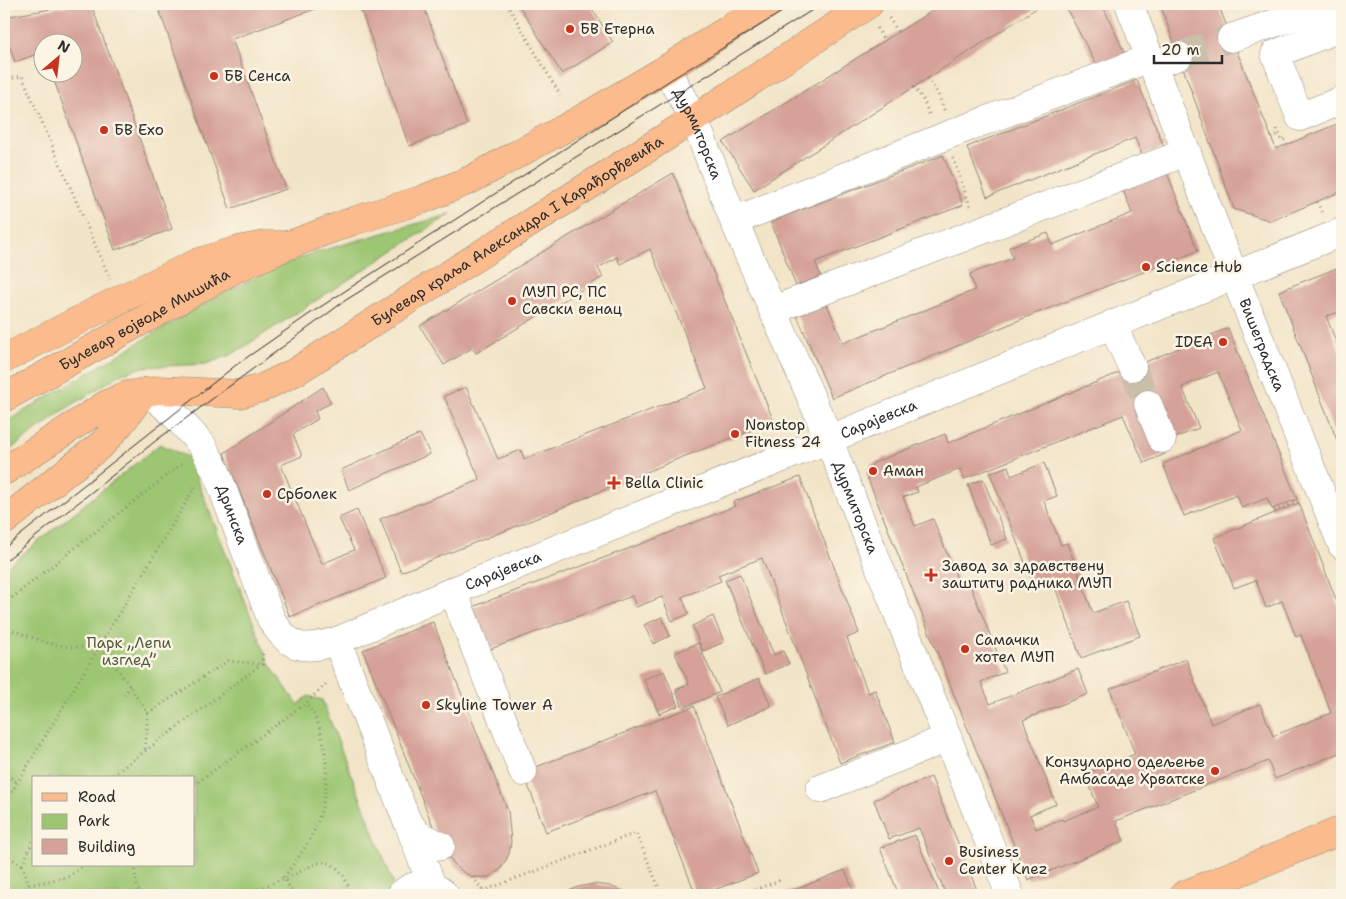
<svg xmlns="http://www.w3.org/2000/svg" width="1346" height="899" font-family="'Shantell Sans',sans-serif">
	<rect width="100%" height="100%" fill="#fcf5e5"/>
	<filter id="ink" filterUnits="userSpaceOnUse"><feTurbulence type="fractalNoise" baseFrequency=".02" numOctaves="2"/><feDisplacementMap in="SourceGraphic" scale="10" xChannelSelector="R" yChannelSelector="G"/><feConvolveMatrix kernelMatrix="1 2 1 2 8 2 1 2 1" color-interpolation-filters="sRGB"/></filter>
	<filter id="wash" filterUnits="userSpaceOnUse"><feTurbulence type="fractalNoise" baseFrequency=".0096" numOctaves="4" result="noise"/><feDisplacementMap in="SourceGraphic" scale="20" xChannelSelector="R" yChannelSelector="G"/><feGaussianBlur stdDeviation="1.12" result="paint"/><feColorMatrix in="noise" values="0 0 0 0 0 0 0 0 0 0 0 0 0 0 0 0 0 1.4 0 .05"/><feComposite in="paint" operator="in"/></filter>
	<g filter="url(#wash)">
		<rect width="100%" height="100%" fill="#f2e4c7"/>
		<!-- green -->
		<path fill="#9dc672" stroke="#64784e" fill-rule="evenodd" d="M451 214 231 355 206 364 144 367 123 373 67 408 4 454V423L217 296 273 269 313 253Z
			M160 444 188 457 270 665 298 705 308 696 322 700 394 884 386 895H4V569ZM34 778H194V865H34Z"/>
		<g id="blocks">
			<!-- building -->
			<path fill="#d5a198" d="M80 4H91L172 229 115 250 51 72H72V42H42V52L15 62 4 31V17Z
				M157 4H329L232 39 286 189 230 209Z
				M359 4H423L467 125 409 146Z
				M518 4H589L613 42 562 74Z
				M943 4H1043L754 190 723 142Z
				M1064 4H1102L1125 54 1097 66Z
				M1160 4H1218L1276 149 1342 122V191L1271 221 1234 209Z
				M1137 80 1164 147 1142 155 1135 138 987 197 967 147Z
				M943 155 963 205 815 262 821 276 796 286 771 222Z
				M1165 168 1198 251 1034 314 832 398 795 311 825 299 843 343 975 290 970 274 1013 258 1009 247 1048 233 1052 245 1132 213 1121 185Z
				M673 173 774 422 680 458 547 514 401 572 380 519 480 480 444 396 466 387 498 459 521 450 524 459 707 388 650 249 620 264 617 257 598 268 603 277 476 353 472 348 444 365 420 326Z
				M1342 266V311L1326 316 1342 357V453L1279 291Z
				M1228 328 1297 499 1272 509 1267 498 1242 508 1237 495 1184 516 1163 464 1242 430 1218 372 1182 387 1199 428 1175 438 1144 405 1165 454 1144 463 1123 415 964 479 960 469 916 487 918 492 903 497 915 526 933 519 961 588 970 585 1005 672 981 682 990 704 1078 669 1088 694 1023 720 1056 804 1030 815 1036 829 1062 819 1063 821 1098 807 1085 774 1135 754 1110 689 1186 659 1211 724 1260 704 1273 736 1331 713 1301 635 1296 637 1282 601 1266 608 1256 580 1234 588 1214 538 1299 503 1342 615V752L1275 779 1268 761 1116 821 1124 841 1028 880 866 474 873 463 945 434 948 443Z
				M323 387 331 403 315 411 318 419 293 434 302 456 281 465 322 564 354 550 339 518 357 510 386 578 290 617 224 453Z
				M420 434 430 454 349 490 341 470Z
				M1044 463 1057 496 1044 501 1061 545 1067 543 1093 613 1126 601 1140 636 1081 658 1051 576 1033 583 990 473 1008 466 1011 476Z
				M800 477 859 633 847 638 868 693 875 690 895 742 840 763 762 558 718 575 721 581 682 597 689 614 672 621 662 597 636 607 632 596 488 650 472 607 657 538 735 506 733 502Z
				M983 479 1007 539 991 545 968 485Z
				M740 574 774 655 783 651 789 664 765 674 725 580Z
				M713 616 724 642 703 651 692 626Z
				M662 617 670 636 653 644 644 625Z
				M433 622 508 811 511 842 509 854 501 869 489 877H473L463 872 454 864 444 849 438 839 363 650Z
				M698 643 720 692 683 708 676 690 689 684 675 653Z
				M664 671 678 706 659 714 644 679Z
				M759 678 771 706 728 725 715 697Z
				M694 706 758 873 701 895H696L655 791 546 832 523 772Z
				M931 777 947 816 979 895H946L919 828 889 839 874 800Z
				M915 835 940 895H899L880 848Z
				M845 870 855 895H781Z
				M594 884 610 886 631 895H560L578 887Z"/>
		</g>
	</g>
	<g filter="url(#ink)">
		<use href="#blocks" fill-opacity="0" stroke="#8e8879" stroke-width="1"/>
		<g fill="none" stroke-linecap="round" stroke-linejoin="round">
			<!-- minor-tunnel -->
			<path stroke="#cabfa8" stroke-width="28" stroke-dasharray="28 14" stroke-linecap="butt" d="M1179 56 1231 38
				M1132 367 1148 404"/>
			<!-- minor casing -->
			<g stroke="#8e8879" stroke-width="29">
				<g id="minor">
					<path id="s1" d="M1129 4 1234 275 1342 545"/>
					<path d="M1342 27 1275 54 1300 117 1342 100"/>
					<path d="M1231 38 1331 4"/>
					<path d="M1153 65 1179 56"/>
					<path id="s2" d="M666 69 694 119 734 221 820 418 1010 895"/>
					<path d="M734 221 953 133 1150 58"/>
					<path d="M773 310 1187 152"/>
					<path d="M1112 324 1132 367"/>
					<path id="s3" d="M144 392 158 400 174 414 202 445 216 471 271 619C290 650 303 651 337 641L453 591 1342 232"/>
					<path d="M1148 404 1162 439"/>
					<path d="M453 591 523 772"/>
					<path d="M337 641 407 821 418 835 441 846"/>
					<path d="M820 789 948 738"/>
					<path d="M409 825 432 886"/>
					<path d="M401 895C413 882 432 882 445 895"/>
				</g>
			</g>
			<!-- major casing -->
			<g stroke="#8e8879" stroke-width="29">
				<g id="major">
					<path id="s4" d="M4 398 233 270 289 245 353 221 421 200 470 180 578 121 666 69 768 4"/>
					<path id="s5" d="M4 471 107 404 127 395 159 390 240 394 262 388 295 372 694 119 869 4"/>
					<path d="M1184 895 1342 830"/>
				</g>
			</g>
			<!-- highway casing -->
			<g stroke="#8e8879" stroke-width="29">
				<path id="highway" d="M4 359 102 308 199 262 238 250 264 245H289
					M4 521 102 444 120 424 144 392"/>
			</g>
			<!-- path -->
			<path stroke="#8e8879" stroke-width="3" stroke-dasharray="1 4" stroke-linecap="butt" d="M507 4 560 95
				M889 18 898 32
				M877 28 884 40
				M4 70 8 79 22 76 110 279
				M928 78 938 94 945 112
				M914 87 924 101 930 117
				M1277 129 1282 141 1288 138
				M1271 137 1279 134
				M953 158 971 209
				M1317 202 1323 215
				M1274 511 1299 501
				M4 604 184 462
				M4 627C25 634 48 646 72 647 85 648 95 644 105 652L148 713 145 752
				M124 695 130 686
				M148 713 228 661 262 664
				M109 778 262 664 263 651
				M4 779 6 775 17 782
				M194 785 306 703 326 684
				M4 805 195 487
				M4 857H9L22 865 29 885 27 895
				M22 865 34 839
				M135 865 136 884 140 895
				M473 877 483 891 482 895
				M29 885 68 877 84 865
				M483 891 636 833 662 895
				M245 895C261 888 276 881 293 875 301 872 309 866 318 863 336 858 349 880 350 895
				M293 895 284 877C295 862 306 848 314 831 329 797 331 754 316 719 314 713 309 708 306 703
				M741 895 783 879"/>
			<!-- minor -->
			<use href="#minor" stroke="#fff" stroke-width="28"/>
			<!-- major -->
			<use href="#major" stroke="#fbbb8c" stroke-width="28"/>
			<!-- highway -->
			<use href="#highway" stroke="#fbbb8c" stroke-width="28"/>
			<!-- tram -->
			<path stroke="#2b2b2b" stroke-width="1" d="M4 548 236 365 308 315 672 79 795 4
				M4 562 158 439 346 300 822 4"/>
		</g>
	</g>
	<!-- markers -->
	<g fill="#c8321e" stroke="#fcf5e5" stroke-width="2">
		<circle cx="570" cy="29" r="5"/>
		<circle cx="214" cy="76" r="5"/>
		<circle cx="104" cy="130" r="5"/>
		<circle cx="1146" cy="267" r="5"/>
		<circle cx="512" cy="301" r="5"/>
		<circle cx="1223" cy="342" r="5"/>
		<circle cx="735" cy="434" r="5"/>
		<circle cx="873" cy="471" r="5"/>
		<path d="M611.5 475.5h5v5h5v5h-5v5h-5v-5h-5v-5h5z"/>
		<circle cx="267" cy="494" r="5"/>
		<path d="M928.5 567.5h5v5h5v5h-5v5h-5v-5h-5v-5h5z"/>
		<circle cx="965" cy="649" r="5"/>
		<circle cx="426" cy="705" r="5"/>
		<circle cx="1215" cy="771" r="5"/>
		<circle cx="949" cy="861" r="5"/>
	</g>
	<g text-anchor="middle" stroke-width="5" stroke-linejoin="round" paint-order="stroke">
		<!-- poi labels -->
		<g font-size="15" fill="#2b2b2b" stroke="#fcf5e5" text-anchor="start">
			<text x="580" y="34">БВ Етерна</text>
			<text x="224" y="81">БВ Сенса</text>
			<text x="114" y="135">БВ Ехо</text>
			<text x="1156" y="272">Science Hub</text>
			<text x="522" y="297">МУП РС, ПС<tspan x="522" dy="17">Савски венац</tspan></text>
			<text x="1213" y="347" text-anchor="end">IDEA</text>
			<text x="745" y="430">Nonstop<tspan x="745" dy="17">Fitness 24</tspan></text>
			<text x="883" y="476">Аман</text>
			<text x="625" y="488">Bella Clinic</text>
			<text x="277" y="499">Срболек</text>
			<text x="942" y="571">Завод за здравствену<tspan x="942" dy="17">заштиту радника МУП</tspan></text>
			<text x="975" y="645">Самачки<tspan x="975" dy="17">хотел МУП</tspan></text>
			<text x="436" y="710">Skyline Tower A</text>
			<text x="1205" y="767" text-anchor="end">Конзуларно одељење<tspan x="1205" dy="17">Амбасаде Хрватске</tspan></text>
			<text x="959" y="857">Business<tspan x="959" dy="17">Center Knez</tspan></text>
		</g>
		<!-- street labels -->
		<g font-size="15" fill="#2b2b2b" stroke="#fcf5e5">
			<text dy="5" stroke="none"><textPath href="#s2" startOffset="72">Дурмиторска</textPath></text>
			<text dy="5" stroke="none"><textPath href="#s5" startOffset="581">Булевар краља Александра I Карађорђевића</textPath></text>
			<text dy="5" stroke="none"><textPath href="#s4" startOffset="161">Булевар војводе Мишића</textPath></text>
			<text dy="5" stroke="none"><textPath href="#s1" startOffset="366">Вишеградска</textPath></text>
			<text dy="5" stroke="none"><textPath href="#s3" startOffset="930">Сарајевска</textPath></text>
			<text dy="5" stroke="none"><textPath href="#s2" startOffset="478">Дурмиторска</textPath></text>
			<text dy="5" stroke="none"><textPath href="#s3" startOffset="155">Дринска</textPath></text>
			<text dy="5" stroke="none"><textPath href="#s3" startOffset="525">Сарајевска</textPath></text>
		</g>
		<!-- park labels -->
		<g font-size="15" fill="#4d5a40" stroke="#fcf5e5">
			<text x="129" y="648">Парк „Лепи<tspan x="129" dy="17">изглед”</tspan></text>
		</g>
	</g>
	<!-- margin -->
	<rect width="1346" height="899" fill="none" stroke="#fcf5e5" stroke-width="20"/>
	<!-- legend -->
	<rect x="32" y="776" width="162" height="90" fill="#fcf5e5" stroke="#a8a49b"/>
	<rect x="42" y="793" width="25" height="8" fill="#fbbb8c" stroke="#a8a49b"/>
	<text x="78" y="802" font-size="15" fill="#2b2b2b">Road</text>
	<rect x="42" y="814" width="25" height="15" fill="#9dc672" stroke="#a8a49b"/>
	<text x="78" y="826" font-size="15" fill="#2b2b2b">Park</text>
	<rect x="42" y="839" width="25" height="15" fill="#d5a198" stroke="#a8a49b"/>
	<text x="78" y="852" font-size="15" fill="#2b2b2b">Building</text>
	<!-- north arrow -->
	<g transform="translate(58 58) rotate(28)"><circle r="24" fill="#fcf5e5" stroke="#a8a49b"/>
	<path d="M0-4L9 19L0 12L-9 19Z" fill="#c8321e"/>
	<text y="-8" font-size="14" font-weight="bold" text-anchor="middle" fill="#2b2b2b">N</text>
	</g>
	<!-- scale -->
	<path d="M1154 55v8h68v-8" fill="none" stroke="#2b2b2b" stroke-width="2.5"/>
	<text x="1161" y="55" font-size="15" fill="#2b2b2b" stroke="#fcf5e5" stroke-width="4" paint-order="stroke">20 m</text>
</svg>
